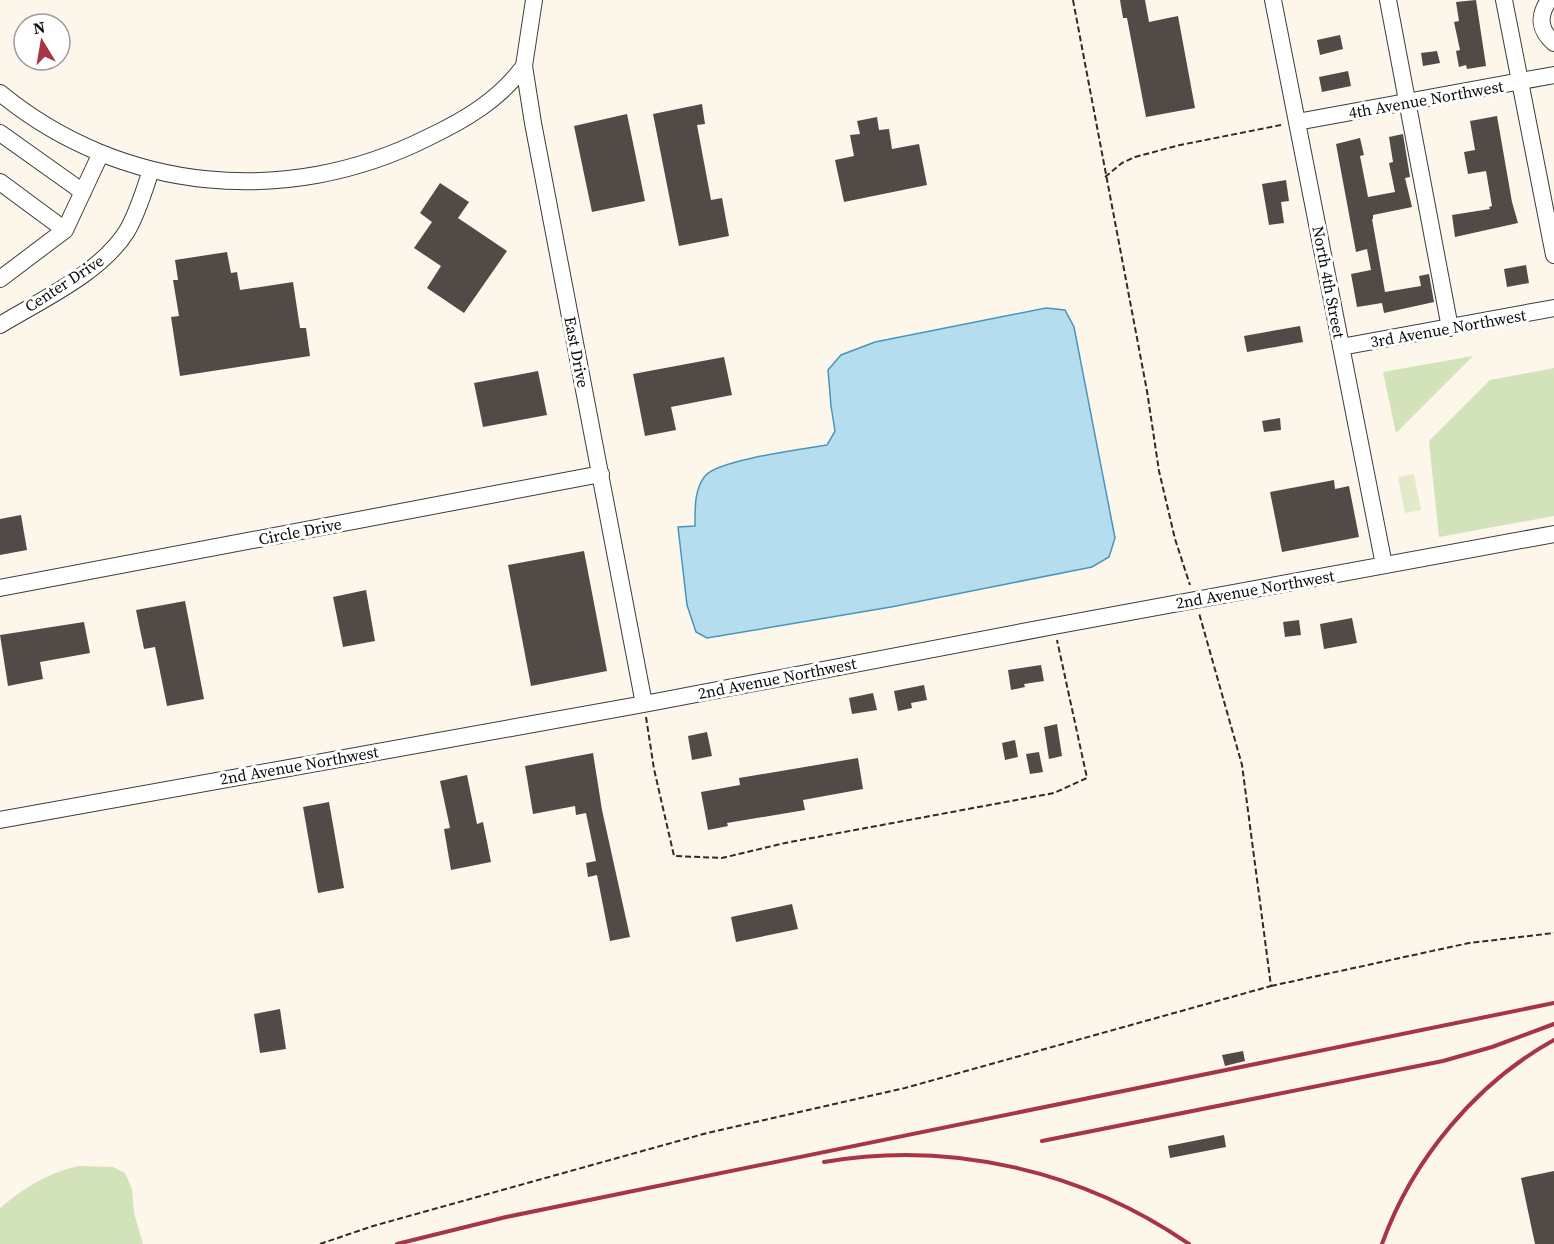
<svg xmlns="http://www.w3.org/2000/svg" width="1554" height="1244" font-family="'Source Serif 4',serif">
	<rect width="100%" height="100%" fill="#fcf7ea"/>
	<!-- green -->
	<path fill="#d2e2b9" d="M1473 356 1396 433 1383 372Z
		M1554 368V516L1439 537 1429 441 1490 380Z
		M78 1166 113 1167 125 1173 132 1189 134 1213 143 1244H0V1208C27 1186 44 1175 78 1166Z"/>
	<!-- pitch -->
	<path fill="#e2eac9" d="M1414 474 1421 510 1405 513 1398 477Z"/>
	<!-- water -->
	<path fill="#b5dded" stroke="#4697bb" stroke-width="1.5" d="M1046 308 1065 310 1074 327 1115 538 1109 557 1092 567 891 607 707 638 696 632 687 605 678 527 695 526C695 509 694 490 705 476 717 460 803 449 827 445L835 431 831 406 828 370 841 355 875 342Z"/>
	<!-- building -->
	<path fill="#514b48" d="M1120 0H1145L1149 22 1178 16 1195 108 1146 117 1127 18H1123Z
		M1476 0 1486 66 1467 69 1466 65 1459 67 1456 51 1460 50 1454 22 1459 21 1456 2Z
		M1340 35 1343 49 1320 55 1317 40Z
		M1437 51 1440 63 1423 66 1421 53Z
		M1348 71 1351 86 1322 92 1319 77Z
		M702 104 705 124 697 125 711 200 722 198 729 236 679 246 653 114Z
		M627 114 645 201 592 212 574 126Z
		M1497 116 1512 202 1518 223 1455 237 1452 215 1490 209 1489 207 1492 206 1486 171 1468 174 1464 152 1475 150 1470 121Z
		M877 117 879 130 889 129 892 149 919 144 927 185 844 202 835 160 854 156 850 135 860 134 857 121Z
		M1403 134 1410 177 1405 178 1412 207 1373 215V219H1372L1385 292 1421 286 1419 276 1429 274 1434 302 1384 313 1382 303 1357 307 1351 274 1371 270 1367 249 1356 252 1336 144 1360 138 1364 155 1360 156 1368 197 1395 192 1389 163 1393 162 1389 137Z
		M1286 180 1289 201 1281 202 1284 223 1269 225 1262 184Z
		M440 183 469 202 458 218 507 251 464 313 427 288 441 266 414 248 432 222 420 213Z
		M227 252 231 273 237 272 240 290 293 282 300 328H306L310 356 180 376 171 317 179 316 173 280H178L175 260Z
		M1526 265 1529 283 1507 287 1504 269Z
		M1300 326 1303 342 1247 352 1244 336Z
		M724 357 732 395 671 407 676 430 645 436 633 374Z
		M538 371 547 415 483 427 474 383Z
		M1280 418 1281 430 1264 432 1262 421Z
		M1334 480 1335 489 1349 486 1359 537 1282 552 1270 492Z
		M21 515 27 550 0 555V519Z
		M584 551 607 671 531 686 508 565Z
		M366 590 375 641 343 647 333 597Z
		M185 601 204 699 167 706 155 647 144 649 136 610Z
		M1352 618 1357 643 1324 649 1320 624Z
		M1299 620 1301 635 1285 637 1283 622Z
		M84 622 90 653 40 662 43 679 8 686 0 635Z
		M1041 665 1044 681 1024 684 1025 687 1011 690 1008 670Z
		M924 685 927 700 911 703 912 708 898 711 894 691Z
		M873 693 877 710 852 714 849 698Z
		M1057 724 1062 756 1049 759 1044 727Z
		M707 732 712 756 692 760 688 736Z
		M1015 740 1018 757 1005 760 1002 743Z
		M1039 752 1043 772 1030 774 1026 754Z
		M593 753 602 810 630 937 610 941 597 875 588 877 586 863 596 861 586 813 576 815 575 806 533 814 525 766Z
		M858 758 863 789 803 800 805 810 727 823 728 826 708 830 701 792 740 785 739 778Z
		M467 775 477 824 483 822 491 862 451 870 444 829 450 828 440 781Z
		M329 802 344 888 318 893 303 807Z
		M792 904 798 929 736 942 731 917Z
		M280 1009 286 1049 260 1053 254 1014Z
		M1243 1051 1245 1061 1225 1066 1222 1055Z
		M1224 1135 1226 1147 1170 1158 1168 1146Z
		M1554 1171V1244H1535L1521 1178Z"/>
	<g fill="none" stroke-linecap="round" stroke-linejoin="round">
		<!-- minor casing -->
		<g stroke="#3d3d3d" stroke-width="18">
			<path id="minor" d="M534 0 524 66 533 123 644 704
				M1273 0 1384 565
				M1388 0 1450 328
				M1504 0 1554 255
				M1549 0C1538 16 1539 30 1554 43
				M0 93C122 193 287 208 427 138 465 120 499 100 524 66
				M1297 122 1554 75
				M0 133 83 192
				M0 182 65 230
				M0 279 65 230 101 153
				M0 325C41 300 101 273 127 231 138 212 144 191 151 170
				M1341 347 1554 308
				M0 588 601 474
				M0 820 644 704 1054 626 1554 534"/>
		</g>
		<!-- path -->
		<path stroke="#2c2c2c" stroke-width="2" stroke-dasharray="6 3" stroke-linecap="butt" d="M1073 0 1147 391 1159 471 1175 539 1190 585
			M1105 177 1122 163 1135 157 1180 145 1281 125
			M646 717 654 769 674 856 722 858 785 843 1054 793 1087 778 1057 640
			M1271 986 1469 943 1554 933
			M320 1244 373 1226 707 1133 905 1088 1271 986 1242 765 1199 613"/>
		<!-- minor -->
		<use href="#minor" stroke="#fff" stroke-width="16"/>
		<!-- rail -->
		<path stroke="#a73545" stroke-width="4" d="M1042 1141 1443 1061 1492 1047 1554 1024
			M824 1162C951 1140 1083 1171 1189 1244
			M397 1244 506 1217 1554 1003
			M1382 1244C1412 1160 1476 1083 1554 1040"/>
	</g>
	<g text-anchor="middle" stroke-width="6" stroke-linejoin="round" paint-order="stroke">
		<!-- street labels -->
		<g font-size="16" fill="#0a0a0a" stroke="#fff">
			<text transform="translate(1426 99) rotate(-10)" y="6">4th Avenue Northwest</text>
			<text transform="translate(1329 282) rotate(79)" y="6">North 4th Street</text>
			<text transform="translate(64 283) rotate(-33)" y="6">Center Drive</text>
			<text transform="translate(1448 328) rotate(-10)" y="6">3rd Avenue Northwest</text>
			<text transform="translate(577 352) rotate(79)" y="6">East Drive</text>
			<text transform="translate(300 531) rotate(-11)" y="6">Circle Drive</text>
			<text transform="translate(1255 589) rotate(-10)" y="6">2nd Avenue Northwest</text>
			<text transform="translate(777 678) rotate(-11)" y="6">2nd Avenue Northwest</text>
			<text transform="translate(299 765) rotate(-10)" y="6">2nd Avenue Northwest</text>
		</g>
	</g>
	<!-- north arrow -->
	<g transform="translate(42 42) rotate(349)"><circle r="28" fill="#ffffff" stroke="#9d9d9d" stroke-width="1.5"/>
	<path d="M0-4.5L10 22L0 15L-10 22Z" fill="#a73545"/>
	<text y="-9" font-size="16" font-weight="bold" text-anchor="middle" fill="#0a0a0a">N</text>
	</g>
</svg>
